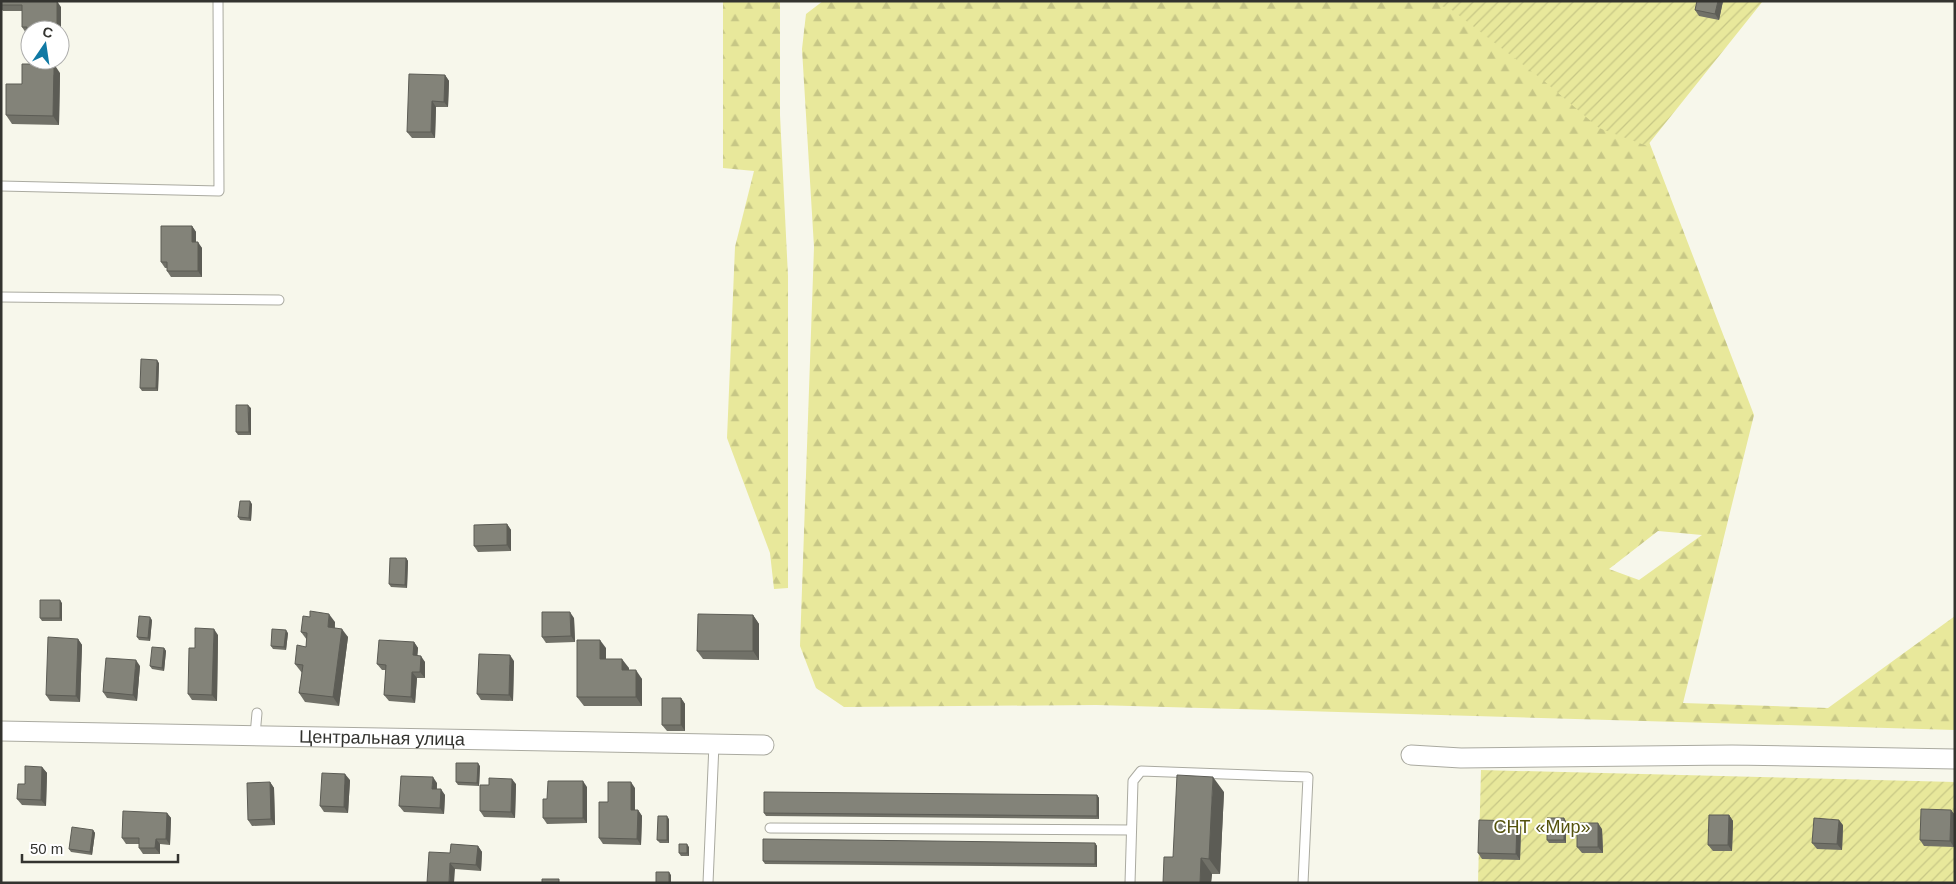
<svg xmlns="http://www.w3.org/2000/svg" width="1956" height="884" font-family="Arial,sans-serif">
	<defs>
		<pattern id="forest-firs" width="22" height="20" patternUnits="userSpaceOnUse" patternTransform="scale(1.25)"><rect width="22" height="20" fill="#e8e89b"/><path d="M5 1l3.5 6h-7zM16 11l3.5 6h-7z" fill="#c7c786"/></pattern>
		<pattern id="garden-furrows" width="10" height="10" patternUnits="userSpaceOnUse" patternTransform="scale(1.25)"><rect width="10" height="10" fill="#e8e89b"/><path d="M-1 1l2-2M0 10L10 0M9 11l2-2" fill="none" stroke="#c7c786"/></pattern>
	</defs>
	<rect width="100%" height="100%" fill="#f7f7eb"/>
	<!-- forest -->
	<path fill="url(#forest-firs)" fill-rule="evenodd" d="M723 1H780V115L788 276V588L774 589 770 553 727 438 735 247 754 171 723 168Z
		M823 1H1472L1648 139 1754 415 1683 703 1828 708 1955 616V730L1096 705 844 707 816 688 800 646 814 247 802 49 806 14ZM1658 531 1702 535 1639 580 1609 569Z"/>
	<!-- garden -->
	<path fill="url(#garden-furrows)" d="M1440 1H1763L1647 146 1599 128 1544 81 1452 10 1439 5Z
		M1481 770 1955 782V883H1478Z"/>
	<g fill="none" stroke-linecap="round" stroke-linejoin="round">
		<!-- service casing -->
		<g stroke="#aaaaa0" stroke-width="11">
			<path id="service" d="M1 186 219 191 218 1
				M1 297 279 300
				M255 735 257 713
				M770 828 1131 830
				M708 883 714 744
				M1130 883 1133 781 1141 771 1308 777 1303 883"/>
		</g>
		<!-- minor casing -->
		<g stroke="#aaaaa0" stroke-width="21">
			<g id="minor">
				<path id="s1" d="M1 731 764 745"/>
				<path d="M1411 755 1461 758 1732 755 1955 759"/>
			</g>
		</g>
		<!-- service -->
		<use href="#service" stroke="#fff" stroke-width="9"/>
		<!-- minor -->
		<use href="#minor" stroke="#fff" stroke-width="19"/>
	</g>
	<!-- wall -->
	<path fill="#717168" d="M1 1 61 7V37H60V30H30V36L28 33H26L22 27V11H3L1 9Z
		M1697 1H1723L1719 20 1699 16 1695 10Z
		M60 73 59 125 12 124 6 115 22 84Z
		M445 75 449 81 448 107H436L435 138H412L407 132Z
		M192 226 196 232V242L202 248V277H171L167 271V268H165L161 262Z
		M159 363 158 391H142L140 388Z
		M251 408V435H238L236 432Z
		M252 504 251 521 240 520 238 517Z
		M507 524 511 530V551L478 552 474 546Z
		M406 558 408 561 407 588 391 587 389 584Z
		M62 603V621H42L40 618Z
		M753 615 759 624V660L703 659 697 651Z
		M310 617 335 622V628L348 637 339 706 305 702 299 693 302 673 295 664 306 647 307 640 301 632Z
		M574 618 575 642 546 643 542 637Z
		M152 620 150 641 139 640 137 637Z
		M288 633 286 650 273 649 271 646Z
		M218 635 217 701 192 700 188 694Z
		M78 639 82 645 80 702 50 701 46 695Z
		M414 642 418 648 417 656 425 662V678H417L415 703 389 701 384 695 386 670H382L377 664Z
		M164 648 166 651 164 671 152 669 150 666Z
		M606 648V659L629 668V670L642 679V706H584L577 697Z
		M514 661 513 701 481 700 477 694Z
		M140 666 137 701 107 698 103 692Z
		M681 698 685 704V731H667L662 725Z
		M480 766 479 786 458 785 456 782Z
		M42 767 47 773 46 806 22 805 17 799 25 784Z
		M350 780 348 813 324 812 320 806Z
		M270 782 274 788 275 825 252 826 248 820Z
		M437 783V789L445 795 444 814 404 812 399 806Z
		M516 784 515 818 484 817 480 811 489 785Z
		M587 787V823L547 824 543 818Z
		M635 788V810H638L642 816 641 845 603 844 599 838 608 802Z
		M1224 792 1220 874H1212L1211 883H1163L1173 857Z
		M1097 795 1099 798V819L766 816 764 813Z
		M1951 810 1955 815 1954 847 1924 846 1920 840Z
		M167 813 171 818 170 845 160 844V854H143L139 848V844H126L122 838Z
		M1729 815 1733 821 1732 851H1713L1708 845Z
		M669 819V843H660L657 840Z
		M1517 821 1521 827 1520 860 1482 859 1478 853Z
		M1566 821V843H1549L1547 840Z
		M1843 825 1842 850 1817 849 1812 843Z
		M1602 829 1603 853H1582L1577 847Z
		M93 830 95 833 92 855 71 852 69 849Z
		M1095 843 1097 846V867L765 864 763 861Z
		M478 846 482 852 481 871 455 869 427 883 450 853Z
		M689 847V856H681L679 853Z"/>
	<!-- shaded-wall -->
	<path fill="#5c5c55" d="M57 1 61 7V37L60 36V30H57Z
		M1718 1H1723L1719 20 1715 14Z
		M54 64 60 73 59 125 53 116Z
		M445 75 449 81 448 107 444 102Z
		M432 101 436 107 435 138 431 132Z
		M192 226 196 232V248L192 242Z
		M198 242 202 248V277L198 271Z
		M157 360 159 363 158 391 156 388Z
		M248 405 251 408V435L249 432Z
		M250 501 252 504 251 521 249 518Z
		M507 524 511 530V551L507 545Z
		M406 558 408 561 407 588 405 585Z
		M60 600 62 603V621L60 618Z
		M570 612 574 618 575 642 571 636Z
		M329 614 335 622 334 635 328 627Z
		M753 615 759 624V660L753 651Z
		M150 617 152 620 150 641 148 638Z
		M214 629 218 635 217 701 212 695Z
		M342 629 348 637 339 706 333 697Z
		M286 630 288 633 286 650 284 647Z
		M78 639 82 645 80 702 76 696Z
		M600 640 606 648V667L600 659Z
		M414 642 418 648 417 661 413 655Z
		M164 648 166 651 164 671 162 668Z
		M510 655 514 661 513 701 509 695Z
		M421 656 425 662V678L420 672Z
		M622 659 629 668 628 678 622 670Z
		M136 660 140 666 137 701 133 695Z
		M636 670 642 679V706L636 697Z
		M412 672 417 678 415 703 411 697Z
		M681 698 685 704V731L681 725Z
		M478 763 480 766 479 786 477 783Z
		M42 767 47 773 46 806 41 800Z
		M345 774 350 780 348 813 344 807Z
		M433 777 437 783 436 795 432 789Z
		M1213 777 1224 792 1220 874 1209 859Z
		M512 779 516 784 515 818 511 812Z
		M583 781 587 787V823L583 818Z
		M270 782 274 788 275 825 271 819Z
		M631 782 635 788V816L631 810Z
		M441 789 445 795 444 814 440 808Z
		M1097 795 1099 798V819L1097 816Z
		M638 810 642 816 641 845 637 839Z
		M1951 810 1955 815 1954 847 1950 841Z
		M167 813 171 818 170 845 166 839Z
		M1729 815 1733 821 1732 851 1728 845Z
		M667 816 669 819V843L667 840Z
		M1564 818 1566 821V843L1564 840Z
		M1839 820 1843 825 1842 850 1837 844Z
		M1517 821 1521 827 1520 860 1516 854Z
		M1598 823 1602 829 1603 853 1598 847Z
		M93 830 95 833 92 855 90 852Z
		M156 839 160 844V854L155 848Z
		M1095 843 1097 846V867L1095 864Z
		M687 844 689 847V856L687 853Z
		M478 846 482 852 481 871 476 865Z
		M1201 858 1212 874 1211 883H1200Z
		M450 863 455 869 454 883H449Z
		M669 872 671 875V883H669Z"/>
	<!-- building -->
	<path fill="#838379" stroke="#5c5c55" d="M1 1H57V30H30V31H27V27H22V5H1Z
		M1697 1H1718L1715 14 1695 10Z
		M22 64H54L53 116 6 115V84H22Z
		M409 74 445 75 444 102 432 101 431 132H407Z
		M161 226H192V242H198V271H167V262H161Z
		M141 359 157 360 156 388H140Z
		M236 405H248L249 432H236Z
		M240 501H250L249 518 238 517Z
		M507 524V545L474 546V525Z
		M390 558H406L405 585 389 584Z
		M40 600H60V618H40Z
		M310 611 329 614 328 627 342 629 333 697 299 693 303 665 295 664 297 645 306 647 307 633 301 632 303 616 310 617Z
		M542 612H570L571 636 542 637Z
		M698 614 753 615V651H697Z
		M139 616 150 617 148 638 137 637Z
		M195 628 214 629 212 695 188 694 189 648H195Z
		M272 629 286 630 284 647 271 646Z
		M48 637 78 639 76 696 46 695Z
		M379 640 414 642 413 655 421 656 420 672H412L411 697 384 695 386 665 377 664Z
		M577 640H600V659H622V670H636V697H577Z
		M152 647 164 648 162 668 150 666Z
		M479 654 510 655 509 695 477 694Z
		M106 658 136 660 133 695 103 692Z
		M662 698H681V725H662Z
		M456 763H478L477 783 456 782Z
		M25 766 42 767 41 800 17 799 18 784H25Z
		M322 773 345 774 344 807 320 806Z
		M1177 775 1213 777 1209 859 1201 858 1200 883H1163L1164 857H1173Z
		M401 776 433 777 432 789H441L440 808 399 806Z
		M489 778 512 779 511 812 480 811V785H489Z
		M548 781H583V818H543V799H547Z
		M270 782 271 819 248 820 247 783Z
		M608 782H631V810H638L637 839 599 838V802H608Z
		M764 792 1097 795V816L764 813Z
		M1921 809 1951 810 1950 841 1920 840Z
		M123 811 167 813 166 839H156L155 848H139V838H122Z
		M1709 815H1729L1728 845H1708Z
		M658 816H667V840H657Z
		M1547 818H1564V840H1547Z
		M1814 818 1839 820 1837 844 1812 843Z
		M1479 820 1517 821 1516 854 1478 853Z
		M1577 823H1598V847H1577Z
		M72 827 93 830 90 852 69 849Z
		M763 839 1095 843V864L763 861Z
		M451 844 478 846 476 865 450 863 449 883H427L429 852 450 853Z
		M679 844H687V853H679Z
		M656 872H669V883H656Z
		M542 879H559V883H542Z"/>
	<g text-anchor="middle" stroke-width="4" stroke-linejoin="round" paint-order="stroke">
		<!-- street labels -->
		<g font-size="18" fill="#33332f" stroke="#fff">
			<text dy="6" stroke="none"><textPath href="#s1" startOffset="381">Центральная улица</textPath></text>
		</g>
		<!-- park labels -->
		<g font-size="18" fill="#55530e" stroke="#fff">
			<text x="1542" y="833">СНТ «Мир»</text>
		</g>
	</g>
	<!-- border -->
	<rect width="1956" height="884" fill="none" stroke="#33332f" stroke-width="5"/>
	<!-- north arrow -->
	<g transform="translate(45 45) rotate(13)"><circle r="24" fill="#ffffff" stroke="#adadac"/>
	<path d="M0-4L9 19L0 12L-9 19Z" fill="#1079a4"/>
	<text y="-8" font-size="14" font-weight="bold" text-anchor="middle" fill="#33332f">С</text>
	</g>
	<!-- scale -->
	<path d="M22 854v8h156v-8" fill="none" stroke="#33332f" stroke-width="2.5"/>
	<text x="30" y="854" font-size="15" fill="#33332f" stroke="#ffffff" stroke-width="4" paint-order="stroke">50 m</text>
</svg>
